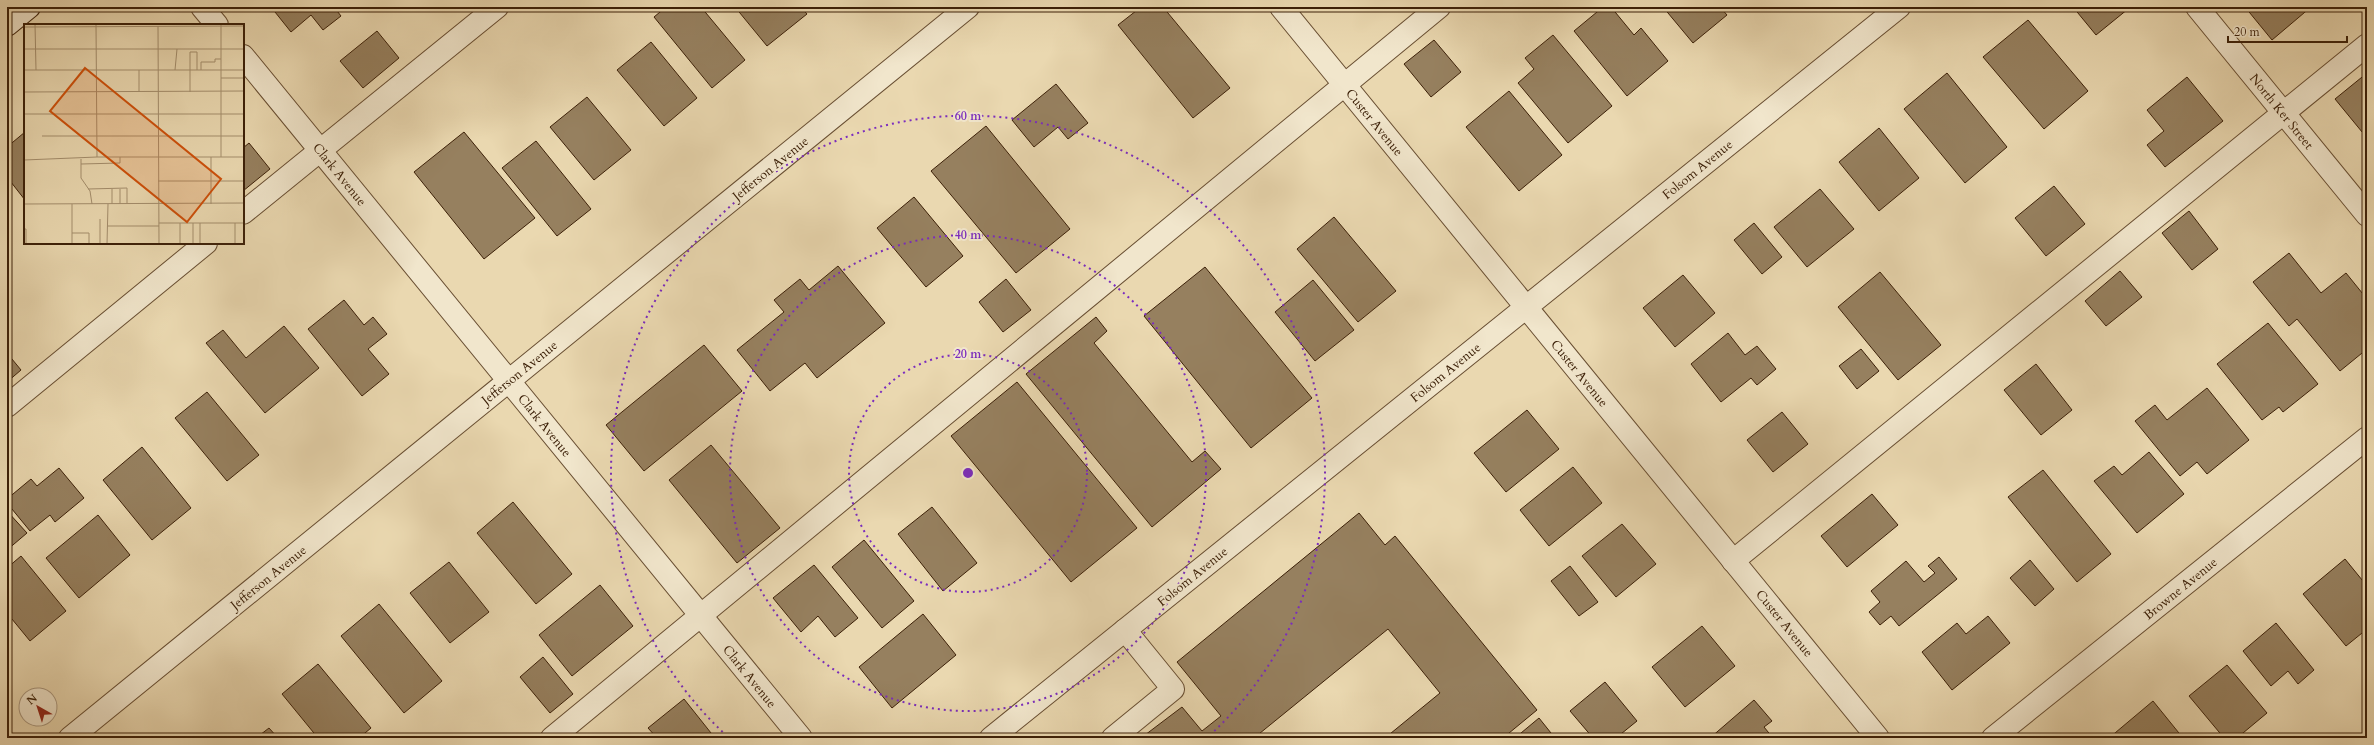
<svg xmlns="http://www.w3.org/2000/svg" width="2374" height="745" font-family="Cardo,serif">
	<rect width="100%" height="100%" fill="#ead8b0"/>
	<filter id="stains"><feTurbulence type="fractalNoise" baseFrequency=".005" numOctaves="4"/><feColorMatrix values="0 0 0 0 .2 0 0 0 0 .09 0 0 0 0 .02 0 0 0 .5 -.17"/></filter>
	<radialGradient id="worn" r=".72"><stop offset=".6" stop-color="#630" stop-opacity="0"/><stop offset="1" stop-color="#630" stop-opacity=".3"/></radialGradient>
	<!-- building -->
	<path fill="#96805f" stroke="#3c2008" d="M271 7H334L341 16 323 30 311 15 291 32Z
		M666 7H701L745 60 712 88 654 17Z
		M735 7H801L807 14 767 46Z
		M1141 7H1163L1230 88 1193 118 1118 25Z
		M1603 7H1611L1634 35 1641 28 1668 61 1627 96 1574 31Z
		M1663 7H1720L1727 15 1693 43Z
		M2073 7H2126L2128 9 2096 35Z
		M2245 7H2311L2272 40Z
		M2028 20 2088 91 2044 129 1983 57Z
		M377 31 399 58 363 88 340 61Z
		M1553 35 1612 106 1568 143 1518 83 1534 69 1525 58Z
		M1434 40 1461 72 1431 97 1404 64Z
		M651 42 697 98 664 126 617 70Z
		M1947 73 2007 147 1965 183 1904 109Z
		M2367 73V138L2335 99Z
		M2187 77 2223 121 2165 167 2147 145 2164 131 2147 110Z
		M1056 84 1088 123 1068 139 1058 127 1034 147 1012 120Z
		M1509 91 1562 155 1519 191 1466 127Z
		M587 97 631 150 594 180 550 127Z
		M986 126 1070 229 1016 273 931 171Z
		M1879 128 1919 178 1879 211 1839 162Z
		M25 132V200L7 177V147Z
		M464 132 535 218 484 259 414 172Z
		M536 141 591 209 557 236 502 168Z
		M249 143 270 169 243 191V148Z
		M2054 186 2085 224 2046 256 2015 218Z
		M1820 189 1854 229 1807 267 1774 227Z
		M914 197 963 256 926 287 877 228Z
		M2189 211 2218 249 2192 270 2162 233Z
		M1334 217 1396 291 1358 322 1297 249Z
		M1754 223 1782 257 1762 274 1734 240Z
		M2289 253 2321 293 2346 273 2367 299V349L2340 371 2297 319 2289 326 2253 282Z
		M838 266 885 323 817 378 805 363 770 391 737 350 784 312 774 300 800 279 809 290Z
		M1205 267 1312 398 1251 448 1144 316Z
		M2120 271 2142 297 2106 326 2085 301Z
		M1880 272 1941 345 1898 380 1838 307Z
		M1683 275 1715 313 1675 347 1643 308Z
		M1006 279 1031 310 1003 332 979 302Z
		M1313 280 1354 330 1315 361 1275 312Z
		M344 300 364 325 373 317 387 334 368 349 389 374 362 396 308 329Z
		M1096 317 1107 331 1094 343 1192 462 1205 451 1221 469 1152 527 1026 374Z
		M2268 323 2318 384 2283 412 2279 407 2262 420 2217 364Z
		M284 326 319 368 265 413 206 343 223 330 246 358Z
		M1728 333 1745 355 1757 346 1776 369 1757 385 1751 378 1721 402 1691 364Z
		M704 345 742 391 644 471 606 425Z
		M1861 349 1879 371 1857 389 1839 366Z
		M7 353 21 370 7 382Z
		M2036 364 2072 410 2041 435 2004 390Z
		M1017 382 1137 528 1071 582 951 436Z
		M2207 388 2249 440 2207 474 2197 462 2180 476 2135 421 2155 405 2167 420Z
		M207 392 259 455 227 481 175 418Z
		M1527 410 1559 449 1506 492 1474 453Z
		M1782 412 1808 444 1773 472 1747 440Z
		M711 445 780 528 737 563 669 480Z
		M142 447 191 508 152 540 103 480Z
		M2149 452 2184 494 2137 533 2094 481 2114 466 2122 475Z
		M1573 467 1602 503 1549 546 1520 510Z
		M59 468 84 498 55 522 50 515 30 531 7 503V499L31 479 37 486Z
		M2043 470 2111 554 2077 582 2008 497Z
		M1872 494 1898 525 1847 567 1821 536Z
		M513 502 572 574 536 604 477 533Z
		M932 507 977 563 943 591 898 534Z
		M7 511 27 533 7 550Z
		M1359 513 1385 545 1395 536 1537 710 1503 738H1385L1440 693 1388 629 1254 738H1141L1182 707 1202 731 1221 716 1177 662Z
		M98 515 130 555 79 598 46 558Z
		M1622 524 1656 564 1616 597 1582 556Z
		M864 540 914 601 882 628 832 567Z
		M21 556 66 611 30 641 7 613V568Z
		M1939 557 1957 579 1899 626 1891 616 1880 625 1869 612 1880 602 1871 591 1906 561 1924 582 1935 573 1928 566Z
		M2345 559 2367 586V629L2346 646 2303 594Z
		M2030 560 2054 589 2035 606 2010 578Z
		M449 562 489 612 450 643 410 593Z
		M814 565 858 618 835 637 818 616 801 632 773 598Z
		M1570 566 1598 602 1579 616 1551 581Z
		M600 585 633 626 572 676 539 635Z
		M379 604 442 681 404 713 341 636Z
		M923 614 956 655 892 708 859 667Z
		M1988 616 2010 643 1952 690 1922 652 1957 623 1966 634Z
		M2276 623 2314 670 2298 684 2288 671 2271 686 2243 651Z
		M1702 626 1735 666 1685 707 1652 667Z
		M543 657 573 694 550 713 520 677Z
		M318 664 371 728 359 738H318L282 694Z
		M2227 665 2267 713 2237 738H2224L2189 696Z
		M1605 682 1637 721 1616 738H1593L1570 711Z
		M684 699 715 738H657L648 728Z
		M1754 700 1772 721 1764 727 1773 738H1710Z
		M2153 701 2183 738H2109Z
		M1539 718 1555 738H1515Z
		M269 728 278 738H256Z"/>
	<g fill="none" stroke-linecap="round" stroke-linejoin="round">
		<!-- lane casing -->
		<g stroke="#684e32" stroke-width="24">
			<path id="lane" d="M243 213 497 7
				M7 406 206 243
				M1733 561 2367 45
				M552 738 1439 7
				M1113 738 1173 689 1125 630"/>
		</g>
		<!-- street casing -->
		<g stroke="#684e32" stroke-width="24">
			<path id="street" d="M202 7 217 25
				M1281 7 1878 738
				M2197 7 2367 215
				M243 56 801 738
				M70 738 968 7
				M991 738 1899 7
				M1993 738 2367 438"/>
		</g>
		<!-- secondary casing -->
		<g stroke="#3c2008" stroke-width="24">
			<path id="secondary" d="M7 25 29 7"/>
		</g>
		<!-- lane -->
		<use href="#lane" stroke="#f1e6cc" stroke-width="22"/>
		<!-- street -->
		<use href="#street" stroke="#f1e6cc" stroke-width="22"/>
		<!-- secondary -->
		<use href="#secondary" stroke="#f1e6cc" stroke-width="22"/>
	</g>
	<!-- distance rings -->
	<g fill="none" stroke="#7b2cbf" stroke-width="2" stroke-dasharray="2 4">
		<circle cx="968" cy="473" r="119"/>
		<circle cx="968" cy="473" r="238"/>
		<path d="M727 736A357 357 0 1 1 1209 736"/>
	</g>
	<g text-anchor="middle" stroke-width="4" stroke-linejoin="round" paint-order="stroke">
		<!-- street labels -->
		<g font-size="13" fill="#3c2008" stroke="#f1e6cc">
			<text transform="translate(2282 111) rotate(51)" y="5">North Ker Street</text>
			<text transform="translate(1375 122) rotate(51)" y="5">Custer Avenue</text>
			<text transform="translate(770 168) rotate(-39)" y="5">Jefferson Avenue</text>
			<text transform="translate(1697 169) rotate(-39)" y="5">Folsom Avenue</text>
			<text transform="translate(340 174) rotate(51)" y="5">Clark Avenue</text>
			<text transform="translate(519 372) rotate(-39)" y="5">Jefferson Avenue</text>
			<text transform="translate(1445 372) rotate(-39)" y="5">Folsom Avenue</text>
			<text transform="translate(1580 373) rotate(51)" y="5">Custer Avenue</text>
			<text transform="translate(545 425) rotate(51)" y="5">Clark Avenue</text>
			<text transform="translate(1192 576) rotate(-39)" y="5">Folsom Avenue</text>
			<text transform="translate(268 577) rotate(-39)" y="5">Jefferson Avenue</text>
			<text transform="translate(2180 588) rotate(-39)" y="5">Browne Avenue</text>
			<text transform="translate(1785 623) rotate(51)" y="5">Custer Avenue</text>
			<text transform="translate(750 676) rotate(51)" y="5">Clark Avenue</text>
		</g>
	</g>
	<!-- overview -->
	<g transform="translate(24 24)">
		<rect width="220" height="220" fill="#ead8b0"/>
		<path fill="none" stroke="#a48e6d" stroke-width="1" d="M11 0 12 46M72 1 73 133M134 2 135 220M0 3 220 2M0 25H220M0 46H220M115 46V68M151 46 153 25M177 46V38H191V35H197M197 54H220M0 68 220 67M166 68V28H173V46M0 90H220M18 112H220M187 133V180M197 133V1M57 135V154L66 167 68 180M0 136 73 133H220M57 140 96 139V133M134 157H220M64 165 103 164V180M88 165V180M96 165V180M0 180 220 179M135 199H220M211 199V220M83 202H135M0 205H2V220M48 209H65V220M48 220V180M76 220V195M83 220 84 180M156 220V199M169 220V199M176 220V199"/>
		<path fill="#ce500b" fill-opacity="0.15" stroke="#ce500b" stroke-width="2" d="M61 44 197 155 163 198 26 87Z"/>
		<rect width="220" height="220" fill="none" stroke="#3c2008" stroke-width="2"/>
	</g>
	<circle cx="968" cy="473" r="6" fill="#7b2cbf" stroke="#f1e6cc" stroke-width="2"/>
	<g font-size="12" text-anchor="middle" font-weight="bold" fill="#7b2cbf" stroke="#f1e6cc" stroke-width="4" stroke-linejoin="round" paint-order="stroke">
		<text x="968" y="120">60 m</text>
		<text x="968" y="239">40 m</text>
		<text x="968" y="358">20 m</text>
	</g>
	<!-- margin -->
	<rect width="2374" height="745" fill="none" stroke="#ead8b0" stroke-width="24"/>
	<rect x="8" y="8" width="2358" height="729" fill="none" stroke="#3c2008" stroke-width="2"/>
	<rect x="12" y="12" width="2350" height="721" fill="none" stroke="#3c2008"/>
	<!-- north arrow -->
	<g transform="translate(38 707) rotate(321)"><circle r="19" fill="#f1e6cc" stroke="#a9977e"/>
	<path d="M0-3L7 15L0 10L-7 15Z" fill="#8f2418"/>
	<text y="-6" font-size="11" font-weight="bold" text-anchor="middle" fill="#3c2008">N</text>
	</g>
	<!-- scale -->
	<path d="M2228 36v6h119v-6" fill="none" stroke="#3c2008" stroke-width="2"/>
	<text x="2234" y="36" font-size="12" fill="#3c2008" stroke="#f1e6cc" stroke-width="3" paint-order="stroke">20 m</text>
	<rect width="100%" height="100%" filter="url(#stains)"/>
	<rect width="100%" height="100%" fill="url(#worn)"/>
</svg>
